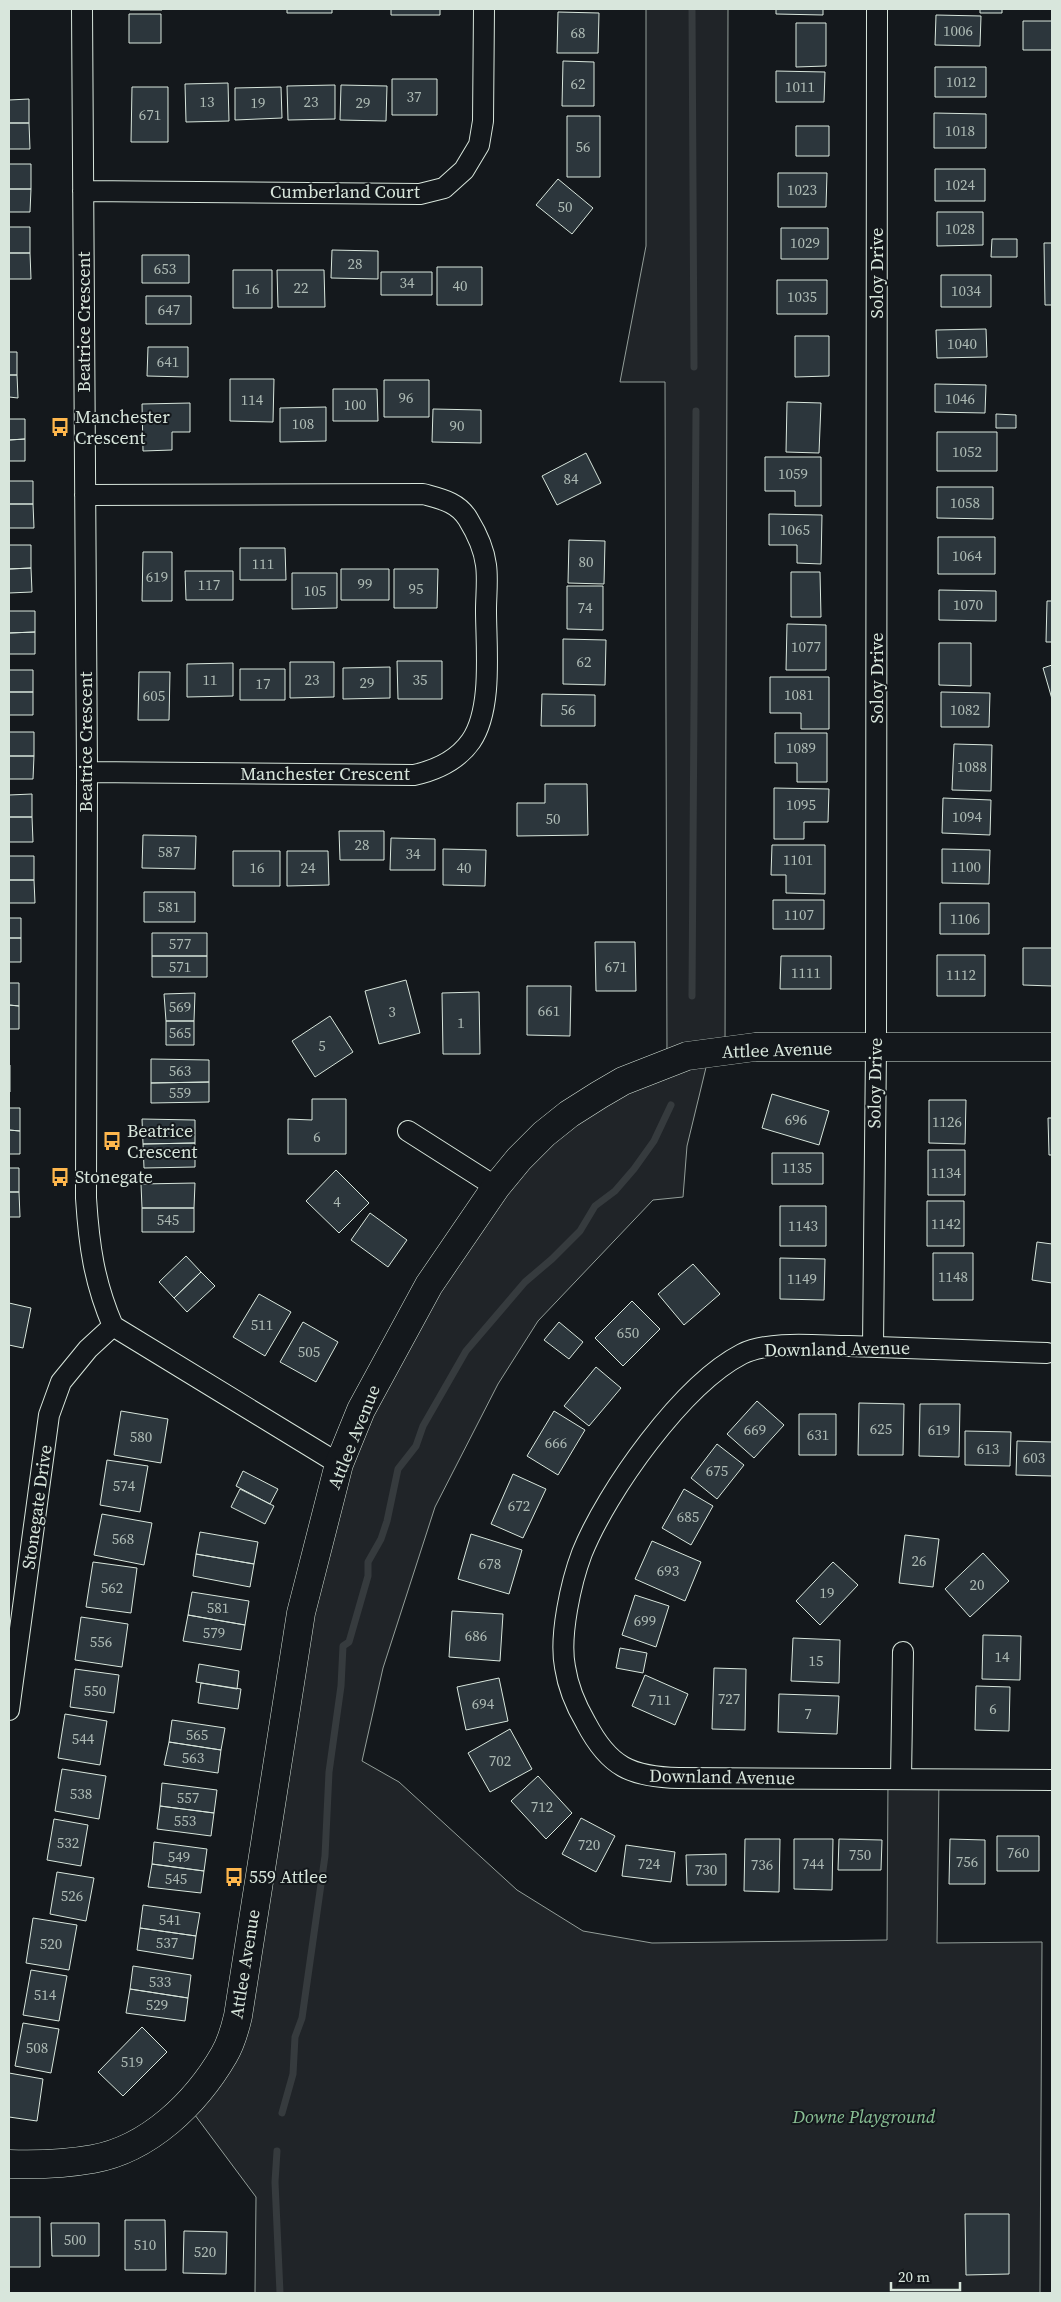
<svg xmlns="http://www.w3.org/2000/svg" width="1061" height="2302" font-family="'Source Serif 4',serif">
	<rect width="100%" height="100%" fill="#14181c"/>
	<!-- green -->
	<path fill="#202428" stroke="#939e99" d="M646 9H728L725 1048 710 1051 687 1146 683 1197 653 1200 538 1321 498 1384 435 1507 383 1668 362 1761 399 1782 517 1890 583 1931 652 1943 887 1940 888 1777H939L937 1943 1042 1942 1040 2293H255L256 2197 186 2103 224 2052 337 1464 519 1158 667 1061 665 382H620L646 246Z"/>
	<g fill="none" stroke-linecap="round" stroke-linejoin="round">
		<!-- stream -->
		<path stroke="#363b3e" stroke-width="7" d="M692 9 694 367
			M692 996 696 411
			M282 2113 293 2074 295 2037 302 2018 325 1856 329 1772 341 1686 343 1646 349 1642 368 1576V1562L381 1539 387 1521 398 1469 416 1446 423 1426 466 1351 525 1282 552 1259 580 1231 595 1206 615 1191 634 1169 654 1141 671 1105
			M277 2151 275 2182 280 2293"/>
	</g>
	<!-- building -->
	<path fill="#2c363c" stroke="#d8e6dc" d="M130 9H162V10H130Z
		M287 9H332V13H287Z
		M391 9H440V15H391Z
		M776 9H823V15L776 14Z
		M980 9H1002V13H980Z
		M558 12 599 13 598 53H557Z
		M129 14H161V43H129Z
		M936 15 981 16 980 46 935 45Z
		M1023 21H1052V50H1023Z
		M796 23H826V66L796 67Z
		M563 61 594 62V106H562Z
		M935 67H986V97H935Z
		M776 71 825 72 824 102H776Z
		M392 79H437V115H392Z
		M228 83 229 121 186 122 185 84Z
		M335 85V119L288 120 287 86Z
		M341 85 387 86 386 121 340 120Z
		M132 87H168V142H131Z
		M281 87 282 118 235 120V88Z
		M29 99V123H9V100Z
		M934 113 986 114V148H934Z
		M567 116H600V177H567Z
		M9 123H29L30 149H9Z
		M796 126H829V156H796Z
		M9 164H31V189H9Z
		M935 169H985V201H935Z
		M778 173H827L826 207H778Z
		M558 179 593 208 572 234 536 205Z
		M9 189H31L30 212H9Z
		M937 212H983V245L937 246Z
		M9 227H30V253H9Z
		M781 228H828V259H781Z
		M992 239H1017V257H991Z
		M1044 243H1052V305H1045Z
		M332 250 378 251V279L331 278Z
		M9 253H30L31 279H9Z
		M142 255H189V283H142Z
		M437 267H482V305H437Z
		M233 270H272V308H233Z
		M277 270H324L325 307H278Z
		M381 272H432V295H381Z
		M941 275H991V307H941Z
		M777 280H827V314H777Z
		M146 296H191V324H146Z
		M986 329 987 357 937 358 936 330Z
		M795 336H829V376L795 377Z
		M148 347H188V377L147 376Z
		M9 352H17V375H9Z
		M9 375H17L18 398 9 397Z
		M230 379H274L273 422 230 421Z
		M384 380H429V417H384Z
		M935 384 986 385 985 413 935 412Z
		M333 389H377L378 421H333Z
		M787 402 821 403 819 453 786 452Z
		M190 403V432H172V450L143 451 142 404Z
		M326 407V441L280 442V408Z
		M433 409 481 410V443L432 442Z
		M996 414 1016 415V428H996Z
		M9 419H25V439L9 440Z
		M937 432H997V471H937Z
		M25 439V461H9V440Z
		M586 453 601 483 557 505 542 476Z
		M765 457H821V506H795V491H765Z
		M9 481H33V504H9Z
		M937 487H993V519L937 518Z
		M9 504H33L34 528H9Z
		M769 514 822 515 821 564 797 563V545H769Z
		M938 537H995V574H938Z
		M569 540 605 541 604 584 568 583Z
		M9 545H31V568L9 569Z
		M240 548H285L286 580H240Z
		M143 552H172V601H142Z
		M31 568 32 592 9 593V569Z
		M341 569H389V600H341Z
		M394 569H438L437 608H394Z
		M185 571H233V600H186Z
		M791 572H820L821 617H791Z
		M292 573H337V608L292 609Z
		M567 586H603V630L567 629Z
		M939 590 996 591V621L939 620Z
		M1047 601H1052V642H1046Z
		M9 611H35V632L9 633Z
		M787 624 826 625V670H786Z
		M35 632V654H9V633Z
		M563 639 606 640 605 685 563 684Z
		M939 643H971V686L939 685Z
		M397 661H442V699H398Z
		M290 662H334V697L290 698Z
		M233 663V696L187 697V664Z
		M1052 665V699L1043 668Z
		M390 667V698L343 699V668Z
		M240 669H285V700H240Z
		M9 670H33V692H9Z
		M139 672H170L169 720H138Z
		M770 677H829V729H801V713H770Z
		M9 692H33V715H9Z
		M941 692 990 693 989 727H941Z
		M542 694 595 695V726H541Z
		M9 732H34V756H9Z
		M775 733H827V782H797V763H775Z
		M954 744 992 745 991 791 952 790Z
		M9 756H34L33 779H9Z
		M545 784H587L588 835 517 836V803H545Z
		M774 788 829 789 828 822H804V839H774Z
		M32 794V817H9V795Z
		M943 798 991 800 990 835 942 833Z
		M9 817H32L33 842H9Z
		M339 831H384V860H340Z
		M143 835 196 836 195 869 142 868Z
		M391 838 435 839V870H390Z
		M772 845H825V894L786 893V875H771Z
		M443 849 486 850 485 886 443 885Z
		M942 849 990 850 989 884 942 883Z
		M233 851H280V886H233Z
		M287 851H328L329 885 287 886Z
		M9 856H34V880H9Z
		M9 880H34L35 903H9Z
		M144 892H195V922H144Z
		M773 900H824V929H773Z
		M940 903H989V934H940Z
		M9 918H21V938H9Z
		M152 933H207V956H152Z
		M9 938H21V962H9Z
		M595 942H635L636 991H596Z
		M1023 948H1052V986L1023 985Z
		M937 955H985V996H937Z
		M152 956H207V977H152Z
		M781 956H831V989H780Z
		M406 980 420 1033 379 1044 365 991Z
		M9 983H19V1006L9 1005Z
		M527 986H571L570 1036 527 1035Z
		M479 992 480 1054H443L442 993Z
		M195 993 194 1021H166L164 994Z
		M9 1005 19 1006V1029H9Z
		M330 1016 353 1052 315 1077 292 1041Z
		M166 1021H194V1045H166Z
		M151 1059 209 1060V1082L151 1083Z
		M9 1065H10V1092H9Z
		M209 1082V1102L151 1103V1083Z
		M772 1094 829 1111 819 1145 762 1128Z
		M312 1099H346V1154H288V1119L312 1120Z
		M929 1100H966L965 1144 929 1143Z
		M9 1108H20V1131L9 1130Z
		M1048 1118H1052V1155H1049Z
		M142 1119 195 1120V1143L143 1144Z
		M9 1130 20 1131V1154H9Z
		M195 1143V1167L144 1168 143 1144Z
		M928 1150H965V1195H928Z
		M772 1153H823V1184H772Z
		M9 1168H19V1192H9Z
		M336 1170 369 1203 339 1233 306 1201Z
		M195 1183 194 1208H142L141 1184Z
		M9 1192H19L20 1217H9Z
		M927 1201H964V1246H927Z
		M780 1206H826V1246H780Z
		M142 1208H194V1232H142Z
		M370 1213 407 1240 388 1267 351 1240Z
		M1037 1242 1052 1244V1283L1032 1280Z
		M933 1253H973V1300H933Z
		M186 1256 201 1272 174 1298 159 1282Z
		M780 1258 825 1259 824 1300 780 1299Z
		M693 1264 720 1294 684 1325 658 1294Z
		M201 1272 215 1286 187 1312 174 1298Z
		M259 1294 291 1312 265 1356 233 1337Z
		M632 1301 660 1329 623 1366 595 1338Z
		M9 1303 31 1308 23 1348 9 1345Z
		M303 1322 338 1342 316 1382 280 1362Z
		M559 1322 583 1342 569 1359 544 1340Z
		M596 1367 621 1388 589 1426 564 1406Z
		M757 1401 784 1425 754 1458 727 1434Z
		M859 1403 904 1404 903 1455H858Z
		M920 1404H960L959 1457 919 1456Z
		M121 1411 168 1419 161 1463 114 1455Z
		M554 1411 585 1430 558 1475 527 1456Z
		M799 1414H836V1455H799Z
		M965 1431 1011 1432 1010 1466 965 1465Z
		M1017 1441 1052 1442V1476L1016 1475Z
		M717 1444 744 1465 717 1499 691 1478Z
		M107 1460 148 1466 140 1512 100 1505Z
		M243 1471 278 1489 270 1504 236 1486Z
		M513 1474 546 1489 523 1538 491 1524Z
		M240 1489 274 1506 265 1524 231 1507Z
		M684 1489 713 1506 691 1545 662 1528Z
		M102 1514 152 1523 144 1565 94 1555Z
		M200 1532 258 1542 254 1564 196 1554Z
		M471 1534 522 1550 509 1594 458 1579Z
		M905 1535 939 1539 933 1587 899 1583Z
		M652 1541 701 1562 685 1601 635 1579Z
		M983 1553 1009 1581 970 1617 945 1589Z
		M196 1554 254 1564 250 1587 193 1576Z
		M93 1562 137 1568 131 1613 86 1607Z
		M833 1562 858 1585 820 1625 796 1601Z
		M192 1592 249 1601 245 1625 188 1615Z
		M635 1595 669 1606 656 1647 622 1635Z
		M452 1611 503 1614 500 1661 449 1657Z
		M188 1615 245 1625 241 1650 183 1641Z
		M81 1617 128 1624 122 1667 75 1660Z
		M983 1635 1021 1636 1020 1680 982 1679Z
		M793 1638 840 1640 839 1683 791 1681Z
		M620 1648 647 1653 643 1673 616 1668Z
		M199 1664 239 1671 237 1689 196 1682Z
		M714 1668 746 1669 745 1730 712 1729Z
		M75 1669 119 1675 114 1713 70 1707Z
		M645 1675 688 1694 675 1725 632 1706Z
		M499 1678 508 1721 466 1730 457 1687Z
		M201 1683 241 1689 238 1709 198 1703Z
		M976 1686 1010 1687 1009 1731 975 1730Z
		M779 1694 839 1696 837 1734 778 1732Z
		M65 1714 107 1721 100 1765 58 1758Z
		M172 1720 225 1728 221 1750 169 1742Z
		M510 1729 532 1769 490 1792 468 1753Z
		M169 1742 221 1750 218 1773 164 1765Z
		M62 1769 106 1776 99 1819 55 1811Z
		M538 1776 572 1813 546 1839 511 1801Z
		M162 1783 217 1790 214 1813 160 1806Z
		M160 1806 214 1813 211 1836 157 1829Z
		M581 1818 615 1836 596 1872 562 1854Z
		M54 1819 88 1825 81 1866 47 1860Z
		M997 1836H1039V1871H997Z
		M745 1839H780L779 1892 744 1891Z
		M794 1839H833L832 1890 794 1889Z
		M839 1839 882 1840 881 1870H838Z
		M950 1839 985 1840V1884H949Z
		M154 1842 207 1849 204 1871 152 1864Z
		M626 1845 675 1852 671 1882 622 1876Z
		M726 1854V1885H687L686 1855Z
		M152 1864 204 1871 201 1893 148 1887Z
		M57 1872 94 1878 86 1921 50 1914Z
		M143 1905 200 1913 196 1936 140 1928Z
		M33 1918 77 1925 69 1970 26 1963Z
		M140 1928 196 1936 193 1959 137 1950Z
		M133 1966 191 1975 188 1998 130 1989Z
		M31 1970 67 1976 59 2021 23 2015Z
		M130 1989 188 1998 185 2021 126 2013Z
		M23 2023 59 2029 51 2073 15 2066Z
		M142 2027 167 2052 123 2096 98 2072Z
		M9 2073 43 2079 37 2121 9 2117Z
		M965 2214H1009V2274L966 2275Z
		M9 2217H40V2267H9Z
		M125 2220H165L166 2270H125Z
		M51 2223H99V2256H52Z
		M184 2231 227 2232 226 2274 183 2273Z"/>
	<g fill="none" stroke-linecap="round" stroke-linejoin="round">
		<!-- street casing -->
		<g stroke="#d8e6dc" stroke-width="22">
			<path id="street" d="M82 9 87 772 86 1198C89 1245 94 1282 113 1326L339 1464
				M83 191 420 194 444 188 464 170 479 145 483 121 484 9
				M85 495 423 494C441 499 458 502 468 519 476 532 484 549 486 565 488 579 486 596 486 610 486 647 493 709 471 741 457 761 437 770 414 775L87 772
				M408 1131 496 1187
				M873 1347 876 1048 877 9
				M1047 1353C981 1351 915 1348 849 1346 819 1346 770 1340 742 1354 682 1385 607 1491 582 1553 571 1582 559 1636 565 1667 568 1687 576 1706 586 1723 609 1767 631 1777 679 1778L1052 1780
				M9 1710 49 1415 61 1382 88 1349 113 1326
				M901 1779 903 1652"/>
		</g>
		<!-- secondary casing -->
		<g stroke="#d8e6dc" stroke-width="29">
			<path id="secondary" d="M9 2164C37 2165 65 2164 93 2159 149 2149 196 2103 224 2055 231 2043 235 2029 238 2016L301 1613 339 1464 361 1410 429 1285 496 1187 519 1159 544 1134 569 1114 599 1095 623 1081 687 1056 755 1047H1052"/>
		</g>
		<!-- street -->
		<use href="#street" stroke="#14181c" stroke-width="20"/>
		<!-- secondary -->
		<use href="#secondary" stroke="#14181c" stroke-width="28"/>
	</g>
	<!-- icons -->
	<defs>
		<g id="bus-bare" transform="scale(1.5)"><path d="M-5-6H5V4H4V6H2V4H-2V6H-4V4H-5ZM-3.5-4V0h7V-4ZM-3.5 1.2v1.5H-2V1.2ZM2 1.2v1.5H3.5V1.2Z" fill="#ffb74d" stroke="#14181c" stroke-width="2.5" paint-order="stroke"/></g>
	</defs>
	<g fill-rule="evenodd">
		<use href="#bus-bare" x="60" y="427"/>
		<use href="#bus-bare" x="112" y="1141"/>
		<use href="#bus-bare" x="60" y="1177"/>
		<use href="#bus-bare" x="234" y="1877"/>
	</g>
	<g text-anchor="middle" stroke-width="4" stroke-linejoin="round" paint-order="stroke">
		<!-- number labels -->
		<g font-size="15" fill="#adbab4">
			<text x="958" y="36">1006</text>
			<text x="578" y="38">68</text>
			<text x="961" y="87">1012</text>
			<text x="578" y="89">62</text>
			<text x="800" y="92">1011</text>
			<text x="414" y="102">37</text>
			<text x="207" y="107">13</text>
			<text x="311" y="107">23</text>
			<text x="258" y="108">19</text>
			<text x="363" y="108">29</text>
			<text x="150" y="120">671</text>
			<text x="960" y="136">1018</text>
			<text x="583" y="152">56</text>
			<text x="960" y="190">1024</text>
			<text x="802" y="195">1023</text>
			<text x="565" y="212">50</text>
			<text x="960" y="234">1028</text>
			<text x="805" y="248">1029</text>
			<text x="355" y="269">28</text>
			<text x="165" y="274">653</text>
			<text x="407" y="288">34</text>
			<text x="460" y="291">40</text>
			<text x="301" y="293">22</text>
			<text x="252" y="294">16</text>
			<text x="966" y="296">1034</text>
			<text x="802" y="302">1035</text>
			<text x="169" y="315">647</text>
			<text x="962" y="349">1040</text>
			<text x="168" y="367">641</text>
			<text x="406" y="403">96</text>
			<text x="960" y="404">1046</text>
			<text x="252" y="405">114</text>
			<text x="355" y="410">100</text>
			<text x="303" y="429">108</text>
			<text x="457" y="431">90</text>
			<text x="967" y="457">1052</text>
			<text x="793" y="479">1059</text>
			<text x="571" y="484">84</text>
			<text x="965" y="508">1058</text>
			<text x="795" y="535">1065</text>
			<text x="967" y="561">1064</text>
			<text x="586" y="567">80</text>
			<text x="263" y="569">111</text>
			<text x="157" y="582">619</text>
			<text x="365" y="589">99</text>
			<text x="209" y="590">117</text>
			<text x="416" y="594">95</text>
			<text x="315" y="596">105</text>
			<text x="968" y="610">1070</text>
			<text x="585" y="613">74</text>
			<text x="806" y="652">1077</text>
			<text x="584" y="667">62</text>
			<text x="210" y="685">11</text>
			<text x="312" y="685">23</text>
			<text x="420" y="685">35</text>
			<text x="367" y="688">29</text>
			<text x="263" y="689">17</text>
			<text x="799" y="700">1081</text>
			<text x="154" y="701">605</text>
			<text x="568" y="715">56</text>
			<text x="965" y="715">1082</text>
			<text x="801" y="753">1089</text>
			<text x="972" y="772">1088</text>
			<text x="801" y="810">1095</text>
			<text x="967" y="822">1094</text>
			<text x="553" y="824">50</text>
			<text x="362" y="850">28</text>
			<text x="169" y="857">587</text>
			<text x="413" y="859">34</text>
			<text x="798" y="865">1101</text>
			<text x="966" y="872">1100</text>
			<text x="257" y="873">16</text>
			<text x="308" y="873">24</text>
			<text x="464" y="873">40</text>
			<text x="169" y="912">581</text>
			<text x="799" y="920">1107</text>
			<text x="965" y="924">1106</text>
			<text x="180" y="949">577</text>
			<text x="180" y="972">571</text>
			<text x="616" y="972">671</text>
			<text x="806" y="978">1111</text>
			<text x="961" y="980">1112</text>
			<text x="180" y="1012">569</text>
			<text x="549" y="1016">661</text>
			<text x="392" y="1017">3</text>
			<text x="461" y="1028">1</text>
			<text x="180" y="1038">565</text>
			<text x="322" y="1051">5</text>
			<text x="180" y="1076">563</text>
			<text x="180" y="1098">559</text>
			<text x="796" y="1125">696</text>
			<text x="947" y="1127">1126</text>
			<text x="317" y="1142">6</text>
			<text x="797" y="1173">1135</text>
			<text x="946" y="1178">1134</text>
			<text x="337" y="1207">4</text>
			<text x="168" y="1225">545</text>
			<text x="946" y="1229">1142</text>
			<text x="803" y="1231">1143</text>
			<text x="953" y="1282">1148</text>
			<text x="802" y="1284">1149</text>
			<text x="262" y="1330">511</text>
			<text x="628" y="1338">650</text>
			<text x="309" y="1357">505</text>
			<text x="881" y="1434">625</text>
			<text x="755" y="1435">669</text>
			<text x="939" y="1435">619</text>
			<text x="818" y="1440">631</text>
			<text x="141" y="1442">580</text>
			<text x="556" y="1448">666</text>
			<text x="988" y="1454">613</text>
			<text x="1034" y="1463">603</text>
			<text x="717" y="1476">675</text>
			<text x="124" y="1491">574</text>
			<text x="519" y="1511">672</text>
			<text x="688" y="1522">685</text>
			<text x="123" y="1544">568</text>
			<text x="919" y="1566">26</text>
			<text x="490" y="1569">678</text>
			<text x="668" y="1576">693</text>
			<text x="977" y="1590">20</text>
			<text x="112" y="1593">562</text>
			<text x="827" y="1598">19</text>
			<text x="218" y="1613">581</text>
			<text x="645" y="1626">699</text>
			<text x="214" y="1638">579</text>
			<text x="476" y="1641">686</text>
			<text x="101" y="1647">556</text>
			<text x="1002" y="1662">14</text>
			<text x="816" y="1666">15</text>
			<text x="95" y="1696">550</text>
			<text x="729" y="1704">727</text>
			<text x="660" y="1705">711</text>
			<text x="483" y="1709">694</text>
			<text x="993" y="1714">6</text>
			<text x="808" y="1719">7</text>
			<text x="197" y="1740">565</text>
			<text x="83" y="1744">544</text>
			<text x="193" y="1763">563</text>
			<text x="500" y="1766">702</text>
			<text x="81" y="1799">538</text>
			<text x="188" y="1803">557</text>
			<text x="542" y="1812">712</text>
			<text x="185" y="1826">553</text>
			<text x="68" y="1848">532</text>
			<text x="589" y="1850">720</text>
			<text x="1018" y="1858">760</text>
			<text x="860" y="1860">750</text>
			<text x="179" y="1862">549</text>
			<text x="967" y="1867">756</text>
			<text x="649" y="1869">724</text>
			<text x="813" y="1869">744</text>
			<text x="762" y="1870">736</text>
			<text x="706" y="1875">730</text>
			<text x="176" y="1884">545</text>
			<text x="72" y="1901">526</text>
			<text x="170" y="1925">541</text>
			<text x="167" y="1948">537</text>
			<text x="51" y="1949">520</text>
			<text x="160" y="1987">533</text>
			<text x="45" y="2000">514</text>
			<text x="157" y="2010">529</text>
			<text x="37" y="2053">508</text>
			<text x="132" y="2067">519</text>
			<text x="75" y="2245">500</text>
			<text x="145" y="2250">510</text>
			<text x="205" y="2257">520</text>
		</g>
		<!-- street labels -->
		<g font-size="18" fill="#d8e6dc" stroke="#14181c">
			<text x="345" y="198">Cumberland Court</text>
			<text transform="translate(877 273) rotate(-90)" y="6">Soloy Drive</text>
			<text transform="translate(84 322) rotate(-90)" y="6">Beatrice Crescent</text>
			<text transform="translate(877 678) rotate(-90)" y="6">Soloy Drive</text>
			<text transform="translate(86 742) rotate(-90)" y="6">Beatrice Crescent</text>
			<text x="325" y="780">Manchester Crescent</text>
			<text transform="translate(777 1050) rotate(-2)" y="6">Attlee Avenue</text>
			<text transform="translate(875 1083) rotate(-89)" y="6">Soloy Drive</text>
			<text transform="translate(837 1349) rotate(-1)" y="6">Downland Avenue</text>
			<text transform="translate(354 1437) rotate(-68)" y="6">Attlee Avenue</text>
			<text transform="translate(37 1507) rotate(-82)" y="6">Stonegate Drive</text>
			<text transform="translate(722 1777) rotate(1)" y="6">Downland Avenue</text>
			<text transform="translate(245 1964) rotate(-81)" y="6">Attlee Avenue</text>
		</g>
		<!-- poi labels -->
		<g font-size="18" fill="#d8e6dc" stroke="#14181c" text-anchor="start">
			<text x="75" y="423">Manchester<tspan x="75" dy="21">Crescent</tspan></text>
			<text x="127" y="1137">Beatrice<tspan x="127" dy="21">Crescent</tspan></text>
			<text x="75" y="1183">Stonegate</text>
			<text x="249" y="1883">559 Attlee</text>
		</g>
		<!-- park labels -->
		<g font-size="18" font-style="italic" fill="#8ac095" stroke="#14181c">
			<text x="864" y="2123">Downe Playground</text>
		</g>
	</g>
	<!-- border -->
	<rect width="1061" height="2302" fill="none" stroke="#d8e6dc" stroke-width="20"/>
	<!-- scale -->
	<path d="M891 2282v8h69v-8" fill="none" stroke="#d8e6dc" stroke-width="2.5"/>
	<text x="898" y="2282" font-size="15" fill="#d8e6dc" stroke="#14181c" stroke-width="4" paint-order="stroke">20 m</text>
</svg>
